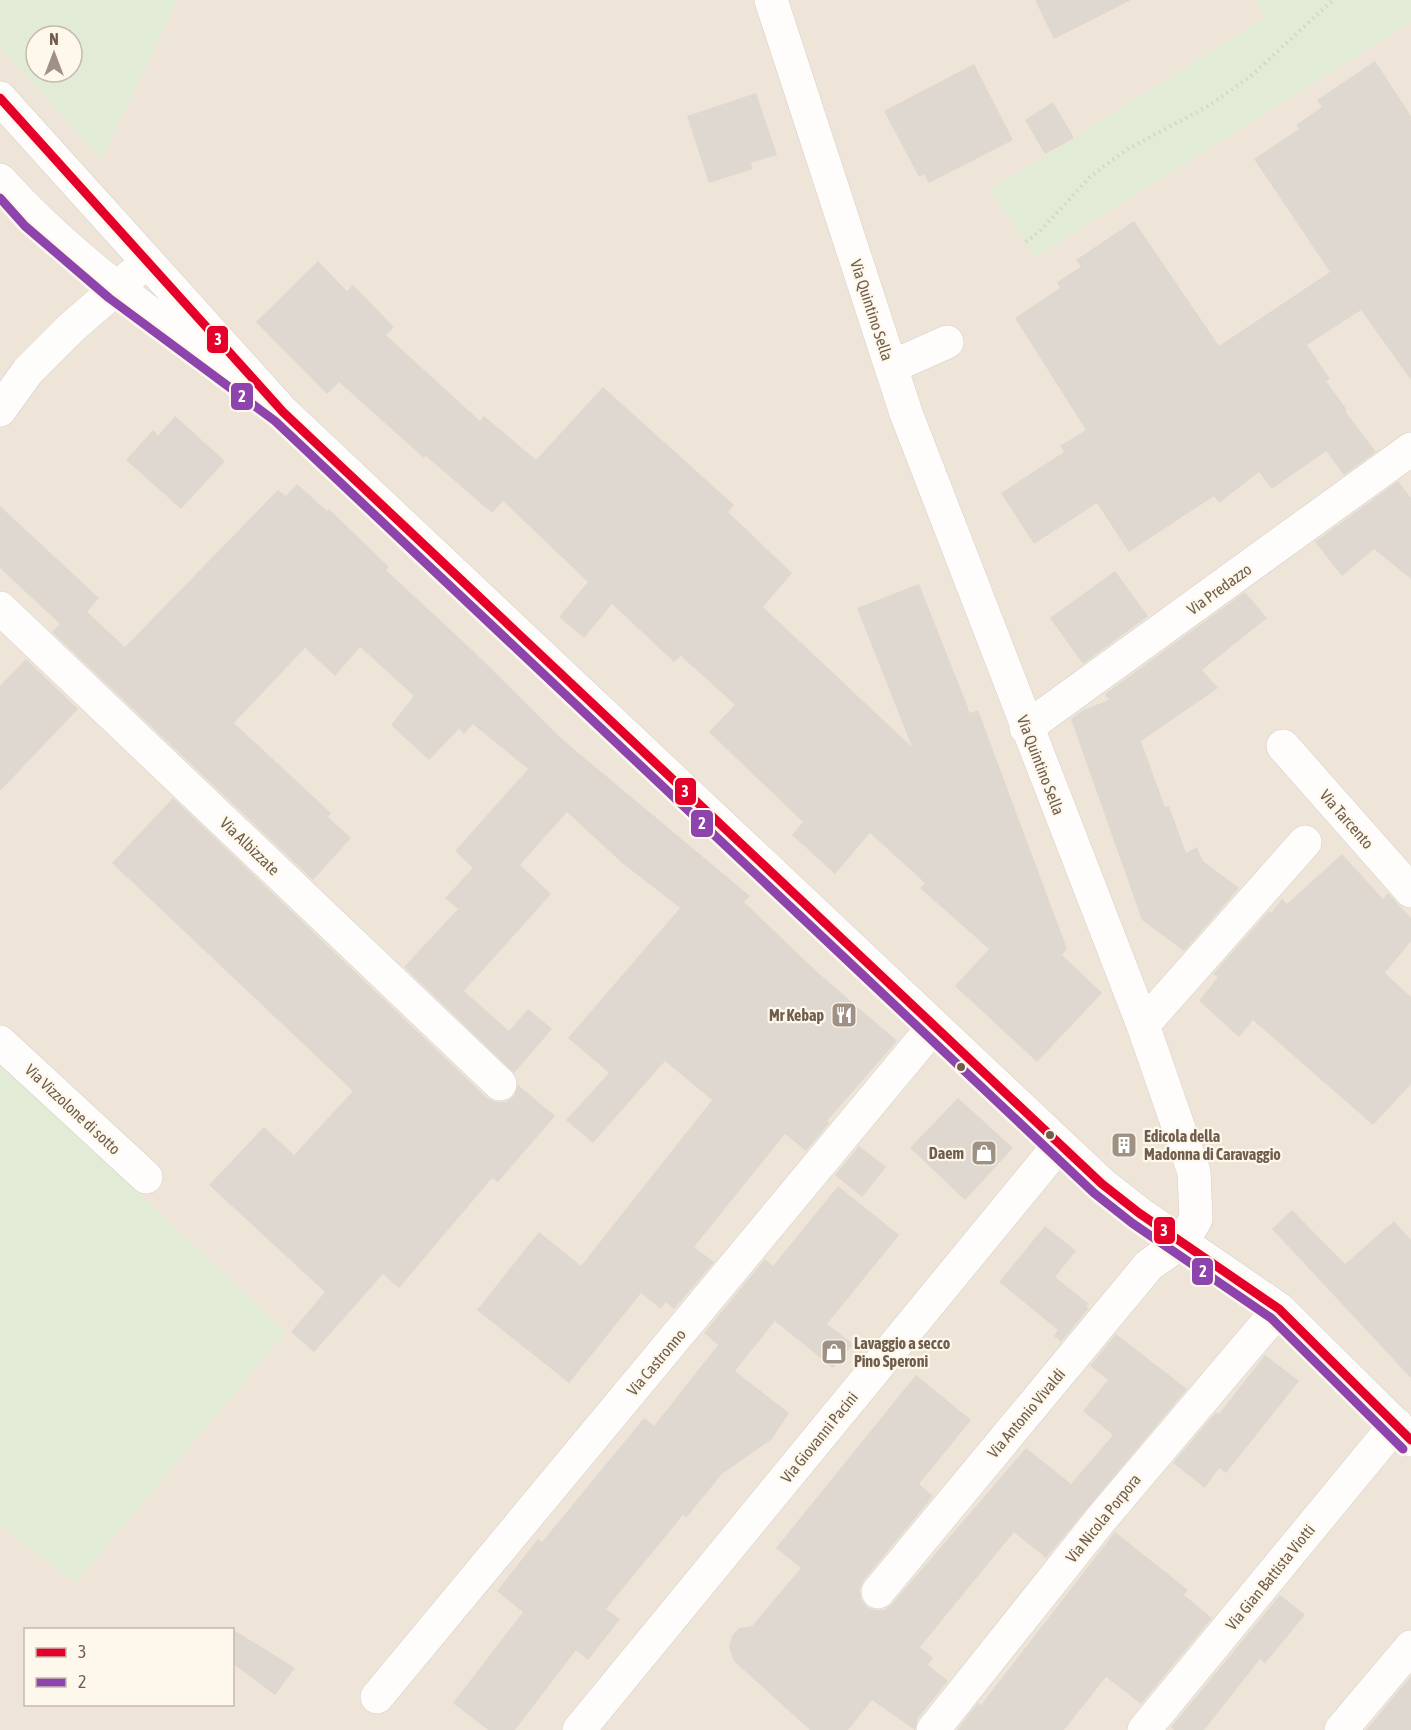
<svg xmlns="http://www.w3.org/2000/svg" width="1411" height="1730" font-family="'Asap Condensed',sans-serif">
	<rect width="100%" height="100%" fill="#f6f2ea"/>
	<!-- residential -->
	<path fill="#eee5d8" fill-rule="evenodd" d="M0 0H1411V1730H0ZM36 36H72V72H36ZM26 1630H232V1704H26Z"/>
	<!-- green -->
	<path fill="#e1ebd6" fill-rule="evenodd" d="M0 0H178L101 159 0 47ZM36 36H72V72H36Z
		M1256 0H1411V22L1035 257 990 190 1265 18Z
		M0 1063 286 1332 75 1583 0 1525Z"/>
	<!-- building -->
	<path fill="#dfd8d0" d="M1035 0H1131L1054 39Z
		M1375 61 1411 116V380L1361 310 1307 345 1330 379 1326 381 1347 410 1345 411 1376 452 1344 475 1326 451 1272 489 1259 472 1219 503 1214 496 1129 552 1097 503 1034 544 1001 493 1064 452 1060 446 1086 430 1015 318 1060 288 1057 282 1081 267 1076 260 1134 221 1219 346 1330 272 1254 159 1299 129 1296 125 1322 107 1317 100Z
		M974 64 1013 140 929 183 924 174 919 177 884 111Z
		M756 93 777 155 751 163 753 169 709 183 687 116Z
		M1053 102 1074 138 1045 154 1025 120Z
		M318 261 347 291 353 285 394 327 386 335 480 421 484 416 536 460 603 387 734 505 728 512 792 573 763 607 912 747 857 608 919 584 970 713 978 710 1067 949 1062 955 1102 993 1037 1062 955 986 989 949 920 888 925 883 870 833 835 874 792 835 803 822 709 732 735 705 681 656 674 662 612 604 584 638 559 617 588 582 503 501 492 513 426 456 424 458 339 382 327 394 256 322Z
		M175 416 225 461 181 509 126 460 153 430 158 436Z
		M1398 481 1411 498V579L1374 549 1342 576 1315 542Z
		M297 484 327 511 329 509 389 567 386 570 471 649 563 740 750 896 744 902 816 971 897 1041 827 1121 830 1122 806 1151 785 1134 694 1247 714 1262 674 1309 666 1302 661 1309 641 1293 569 1383 477 1310 539 1232 581 1266 712 1100 665 1061 593 1143 566 1120 609 1073 568 1038 680 908 621 862 567 812 520 865 551 894 464 991 509 1031 528 1009 552 1029 514 1073 404 967 458 909 445 898 473 868 455 851 528 769 473 724 464 734 459 729 429 760 391 725 414 696 360 647 335 676 305 648 234 723 331 813 328 817 351 838 313 880 52 632 60 624 0 568V506L99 598 87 612 125 647 278 490 286 496Z
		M1115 571 1148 616 1083 664 1050 618Z
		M1245 592 1267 618 1202 670 1218 688 1141 741 1165 807 1169 806 1186 853 1197 847 1203 861 1239 888 1184 951 1142 920 1071 719 1083 710 1109 700 1105 694Z
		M26 659 78 709 0 791V686Z
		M173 798 487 1098 496 1102H506L514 1096 518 1085 555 1116 498 1182 492 1178 399 1288 383 1274 314 1352 291 1332 325 1292 209 1185 264 1127 294 1155 353 1091 112 863Z
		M1342 854 1383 899 1388 893 1411 918V941L1385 973 1411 997V1084L1373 1125 1253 1020 1239 1037 1199 1001 1218 977 1213 974 1269 911 1271 913 1282 899 1287 904Z
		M958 1098 1013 1148 965 1200 910 1148Z
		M859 1146 886 1167 862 1197 835 1175Z
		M838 1186 899 1235 827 1324 853 1344 833 1368 775 1321 735 1371 789 1413 772 1439 722 1474 686 1518 683 1515 606 1609 620 1619 588 1660 576 1650 515 1730H488L453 1703 523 1612 497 1591 538 1539 542 1542 644 1418 654 1426 718 1345 704 1333 765 1259 773 1266Z
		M1292 1210 1345 1264 1394 1221 1411 1240V1378L1272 1229Z
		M1045 1226 1076 1251 1055 1277 1089 1304 1086 1306 1089 1308 1061 1342 1054 1336 1058 1330 999 1282Z
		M1116 1334 1187 1389 1046 1558 1014 1532 920 1647 933 1658 928 1665 948 1681 918 1718 915 1730 872 1700 848 1730H810L734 1661 729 1647 732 1636 739 1628 752 1626 801 1568 776 1548 916 1375 971 1420 919 1484 933 1496 863 1581 860 1589 861 1599 867 1607 874 1610H884L892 1604 1026 1448 1071 1484 1113 1435 1083 1411 1108 1380 1090 1366Z
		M1265 1355 1299 1381 1226 1473 1219 1468 1205 1488 1173 1463 1216 1412 1219 1414Z
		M1115 1532 1188 1590 1184 1595 1212 1618 1141 1704 1106 1677 1064 1730H957L978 1703 981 1705Z
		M1280 1595 1305 1615 1265 1663 1260 1659 1204 1730H1174L1171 1727Z
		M232 1629 295 1668 275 1695 232 1663Z
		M1411 1676V1730H1366Z"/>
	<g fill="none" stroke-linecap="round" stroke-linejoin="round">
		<!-- minor casing -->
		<g stroke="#d5cfc8" stroke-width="34">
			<path id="minor" d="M771 0 906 413 1143 1025 1194 1172 1196 1219 1182 1242 1149 1265 878 1592
				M0 98 283 412 1102 1184 1139 1213 1279 1309 1411 1440
				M0 180C65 253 145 310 224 368
				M891 367 947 342
				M0 410 28 371 72 327 132 275
				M0 608 500 1084
				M1026 728 1411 449
				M1283 746 1411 891
				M1143 1025 1305 842
				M0 1042 146 1177
				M377 1697 934 1026
				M579 1730 1059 1145
				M933 1730 1102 1518 1279 1309
				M1144 1730 1396 1424
				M1341 1730 1411 1647"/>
		</g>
		<!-- path -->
		<path stroke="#d7d0cb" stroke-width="4" stroke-dasharray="1.5 4.5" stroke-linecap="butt" d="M1026 242 1041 230 1091 176 1126 150 1210 105 1252 75 1333 0"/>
		<!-- minor -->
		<use href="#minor" stroke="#fefdfc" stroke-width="33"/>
		<!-- bus-1 casing -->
		<g stroke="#fdf8eb" stroke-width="14">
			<path id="bus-1" d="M0 98 283 412 1102 1184 1139 1213 1279 1309 1411 1440"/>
		</g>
		<!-- bus-2 casing -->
		<g stroke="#fdf8eb" stroke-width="14">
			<path id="bus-2" d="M0 198 25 226 109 298 275 421 1094 1193 1132 1223 1271 1318 1403 1449"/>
		</g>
		<!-- bus-1 -->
		<use href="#bus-1" stroke="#e4002b" stroke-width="9"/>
		<!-- bus-2 -->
		<use href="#bus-2" stroke="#8e44ad" stroke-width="9"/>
	</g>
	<!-- icons -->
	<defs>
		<g id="restaurant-square" transform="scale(1.35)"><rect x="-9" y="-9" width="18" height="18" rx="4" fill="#9f9184" stroke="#fdf8eb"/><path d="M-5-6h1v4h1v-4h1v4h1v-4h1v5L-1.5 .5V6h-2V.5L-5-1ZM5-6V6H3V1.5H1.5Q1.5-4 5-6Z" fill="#fff"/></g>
		<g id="building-square" transform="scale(1.35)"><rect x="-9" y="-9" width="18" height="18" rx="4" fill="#9f9184" stroke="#fdf8eb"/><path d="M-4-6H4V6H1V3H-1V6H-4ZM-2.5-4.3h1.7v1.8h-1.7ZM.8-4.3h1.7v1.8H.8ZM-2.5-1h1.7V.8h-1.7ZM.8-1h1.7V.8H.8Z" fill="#fff"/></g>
		<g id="shop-square" transform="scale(1.35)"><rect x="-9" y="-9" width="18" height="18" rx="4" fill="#9f9184" stroke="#fdf8eb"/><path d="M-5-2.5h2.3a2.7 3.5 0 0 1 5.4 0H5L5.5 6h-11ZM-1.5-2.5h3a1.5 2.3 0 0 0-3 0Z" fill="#fff"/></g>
	</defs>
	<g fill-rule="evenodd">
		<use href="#restaurant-square" x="844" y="1015"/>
		<use href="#building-square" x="1124" y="1145"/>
		<use href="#shop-square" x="984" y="1153"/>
		<use href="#shop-square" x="834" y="1352"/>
	</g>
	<!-- markers -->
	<g fill="#705d4d" stroke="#fdf8eb" stroke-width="2">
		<circle cx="961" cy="1067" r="5"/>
		<circle cx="1050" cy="1135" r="5"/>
	</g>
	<g text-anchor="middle" stroke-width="4.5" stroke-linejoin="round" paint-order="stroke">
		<!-- street labels -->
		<g font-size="16" fill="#705d4d" stroke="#fdf8eb">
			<text transform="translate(872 310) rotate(72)" y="6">Via Quintino Sella</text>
			<text transform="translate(1219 589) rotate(-36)" y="6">Via Predazzo</text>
			<text transform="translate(1041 765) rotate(69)" y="6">Via Quintino Sella</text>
			<text transform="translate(1347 819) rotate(49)" y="6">Via Tarcento</text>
			<text transform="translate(250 846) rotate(44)" y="6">Via Albizzate</text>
			<text transform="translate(73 1109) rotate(43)" y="6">Via Vizzolone di sotto</text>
			<text transform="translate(656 1362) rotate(-50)" y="6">Via Castronno</text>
			<text transform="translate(1026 1413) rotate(-50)" y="6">Via Antonio Vivaldi</text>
			<text transform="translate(819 1437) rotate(-51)" y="6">Via Giovanni Pacini</text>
			<text transform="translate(1103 1518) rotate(-51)" y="6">Via Nicola Porpora</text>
			<text transform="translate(1270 1577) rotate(-51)" y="6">Via Gian Battista Viotti</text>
		</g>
		<!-- poi labels -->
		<g font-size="16" font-weight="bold" fill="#705d4d" stroke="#fdf8eb" text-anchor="end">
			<text x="824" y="1021">Mr Kebap</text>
			<text x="1144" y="1142" text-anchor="start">Edicola della<tspan x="1144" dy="18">Madonna di Caravaggio</tspan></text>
			<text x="964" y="1159">Daem</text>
			<text x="854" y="1349" text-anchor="start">Lavaggio a secco<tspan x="854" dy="18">Pino Speroni</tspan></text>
		</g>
	</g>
	<g stroke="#fdf8eb" stroke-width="2">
		<rect x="206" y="325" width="23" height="29" rx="6" fill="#e4002b"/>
		<rect x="230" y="382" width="24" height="29" rx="6" fill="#8e44ad"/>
		<rect x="674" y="777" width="23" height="29" rx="6" fill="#e4002b"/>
		<rect x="690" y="809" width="24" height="29" rx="6" fill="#8e44ad"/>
		<rect x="1153" y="1216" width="23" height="29" rx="6" fill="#e4002b"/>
		<rect x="1191" y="1257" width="23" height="29" rx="6" fill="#8e44ad"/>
	</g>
	<g font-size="16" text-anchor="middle" font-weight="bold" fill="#fff">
		<text x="218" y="345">3</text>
		<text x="242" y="402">2</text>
		<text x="685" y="797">3</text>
		<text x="702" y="829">2</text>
		<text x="1164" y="1236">3</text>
		<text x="1203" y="1277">2</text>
	</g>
	<!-- legend -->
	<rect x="24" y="1628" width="210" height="78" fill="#fdf8eb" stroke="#c5baac" stroke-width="1.5"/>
	<rect x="36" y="1648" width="30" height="9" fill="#e4002b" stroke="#c5baac" stroke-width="1.5"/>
	<text x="78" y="1658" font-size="18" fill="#705d4d">3</text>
	<rect x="36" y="1678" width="30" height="9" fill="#8e44ad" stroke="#c5baac" stroke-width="1.5"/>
	<text x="78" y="1688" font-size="18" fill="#705d4d">2</text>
	<!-- north arrow -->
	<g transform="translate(54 54)"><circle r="28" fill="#fdf8eb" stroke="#c5baac" stroke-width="1.5"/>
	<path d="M0-4.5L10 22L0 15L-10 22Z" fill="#9f9184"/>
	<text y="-9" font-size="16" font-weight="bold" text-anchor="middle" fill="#705d4d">N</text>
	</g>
</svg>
